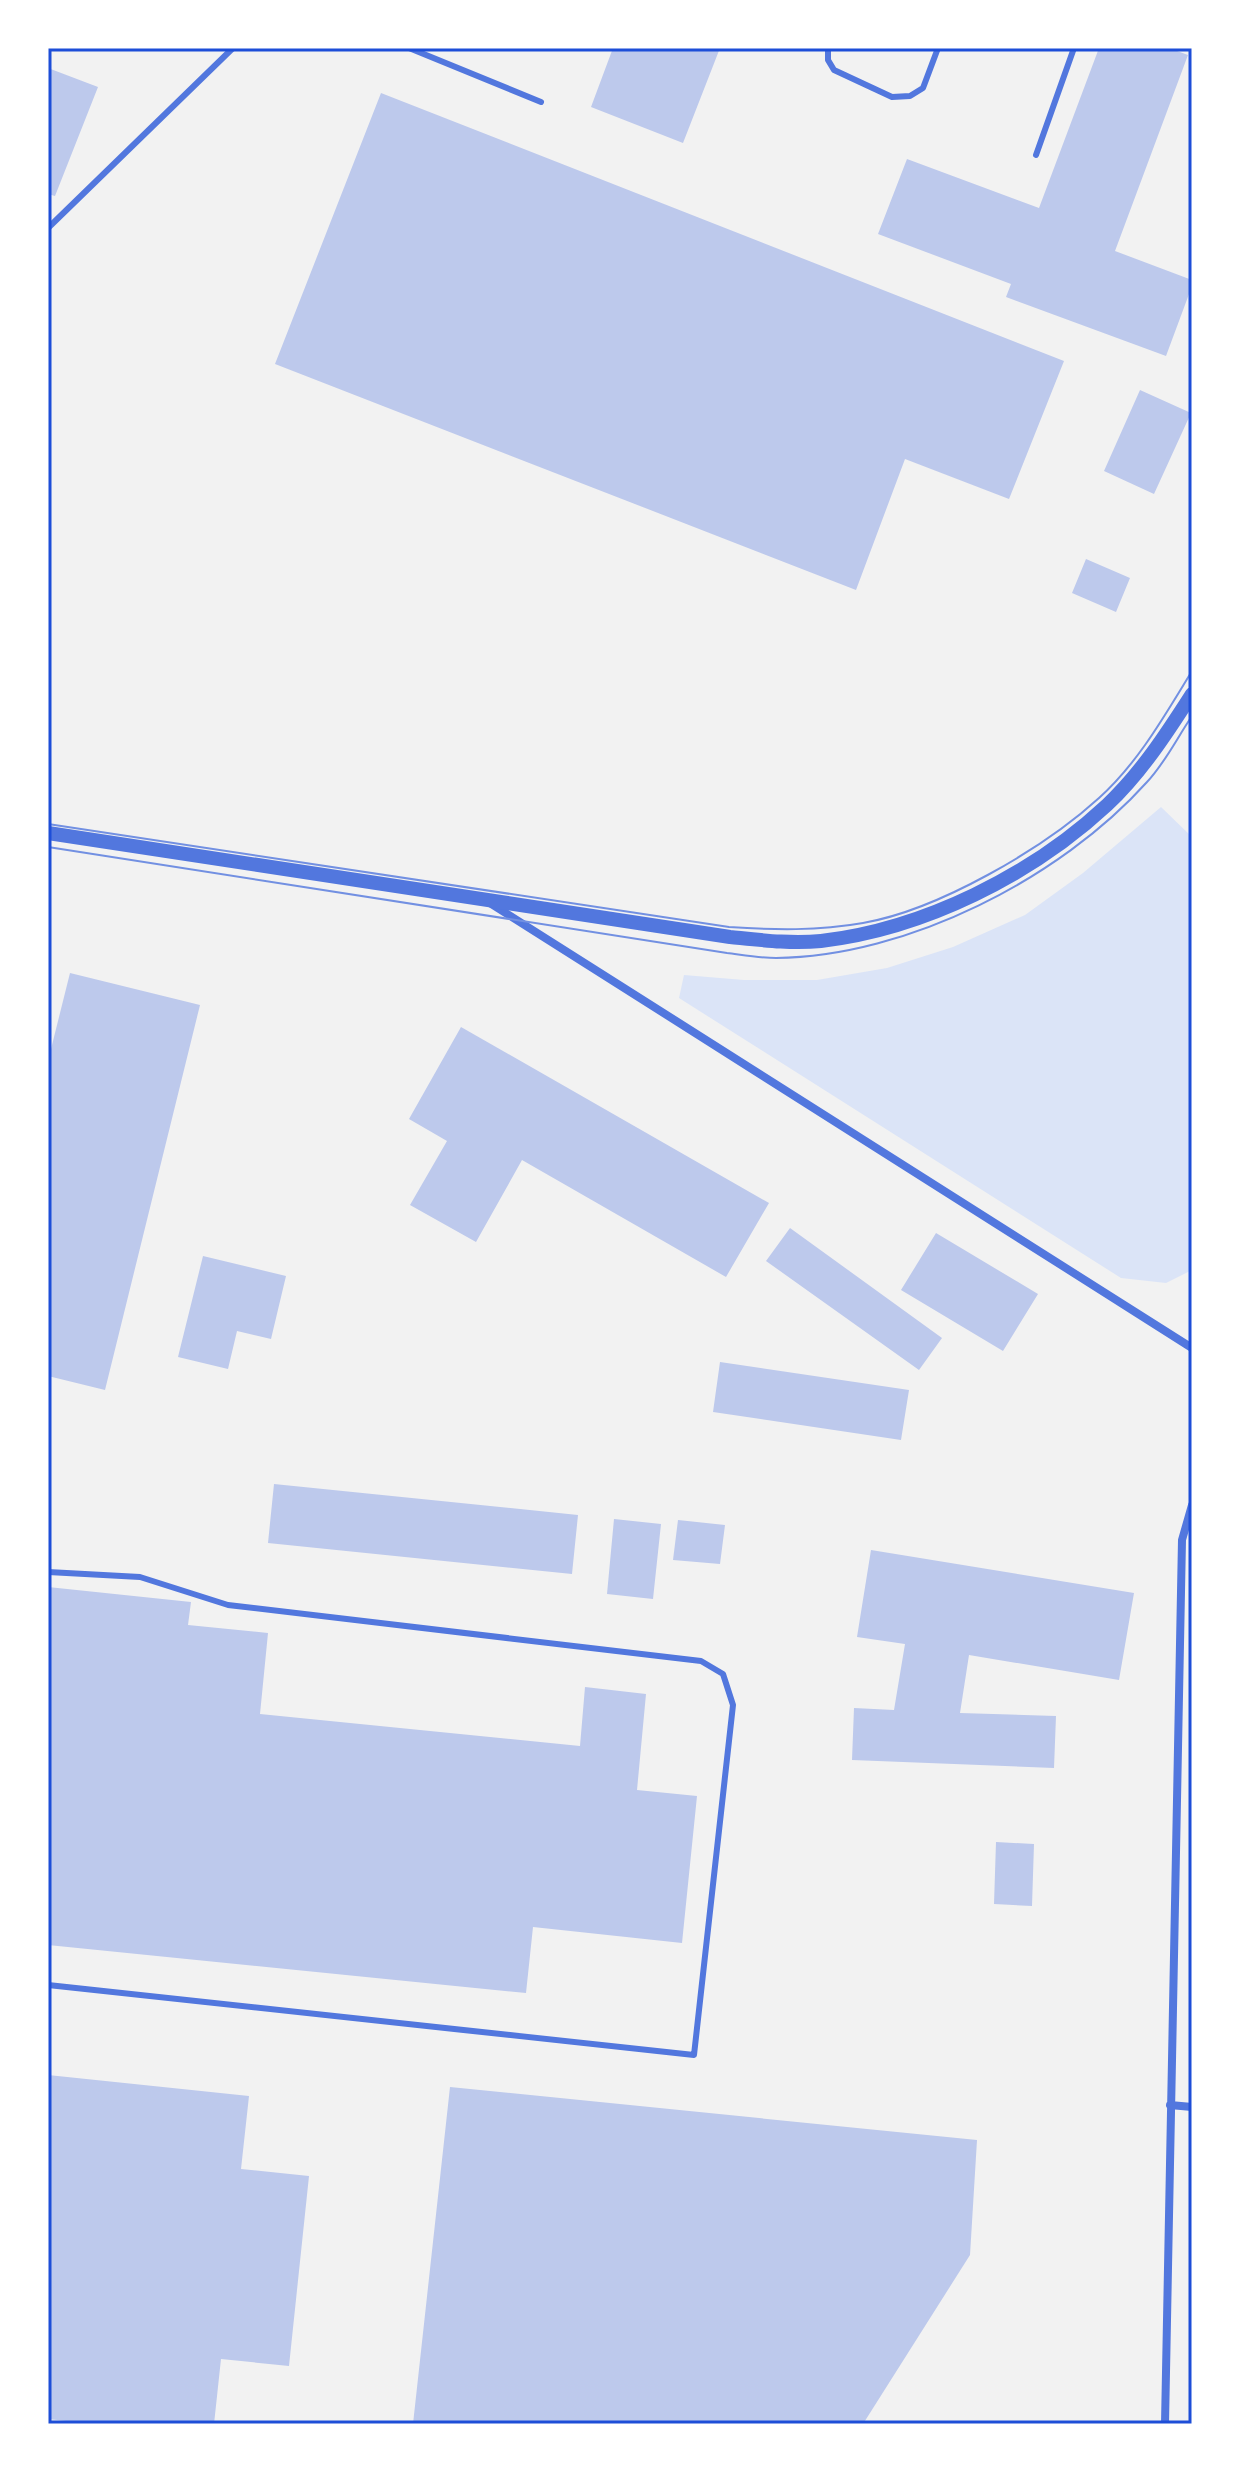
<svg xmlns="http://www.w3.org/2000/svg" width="1240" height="2472" font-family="'Noto Serif',serif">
	<rect width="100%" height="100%" fill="#f2f2f2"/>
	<!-- green -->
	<path fill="#dbe4f7" d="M1161 807 1192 837V1270L1166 1283 1121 1278 679 998 684 975 744 980H817L887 968 953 947 1025 915 1083 873Z"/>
	<!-- building -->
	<path fill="#bdc9ec" d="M613 48H720L683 143 591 107Z
		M1099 48H1169L1188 55 1115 251 1192 280V286L1166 356 1006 297 1011 284 878 234 907 159 1039 208Z
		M48 68 98 87 55 196 48 194Z
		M381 93 1064 361 1009 499 905 459 856 590 275 364Z
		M1140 390 1191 413 1154 494 1104 471Z
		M1086 559 1130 578 1116 612 1072 593Z
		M70 973 200 1005 105 1390 48 1376V1061Z
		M461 1027 769 1203 726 1277 522 1160 476 1242 410 1205 447 1141 409 1119Z
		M790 1228 942 1338 919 1370 766 1261Z
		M936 1233 1038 1294 1003 1351 901 1290Z
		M203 1256 286 1276 271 1339 237 1331 228 1369 178 1357Z
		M720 1362 909 1390 901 1440 713 1412Z
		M274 1484 578 1515 572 1574 268 1543Z
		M614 1519 661 1524 653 1599 607 1594Z
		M678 1520 725 1525 720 1564 673 1560Z
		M871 1550 1134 1593 1119 1680 969 1655 960 1713 1056 1716 1054 1768 852 1760 854 1708 894 1710 905 1644 857 1637Z
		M48 1587 191 1602 188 1625 268 1633 260 1714 580 1746 585 1687 646 1694 637 1790 697 1796 682 1943 533 1927 526 1993 48 1945Z
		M996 1842 1034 1844 1032 1906 994 1904Z
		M48 2075 249 2096 241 2169 309 2176 289 2366 221 2359 214 2424H93L48 2419Z
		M450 2087 977 2140 970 2255 863 2424H413Z"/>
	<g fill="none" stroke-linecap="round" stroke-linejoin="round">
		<!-- service -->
		<path stroke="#5277de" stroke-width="6" d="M409 48 541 102
			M828 48V60L834 70 892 97 910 96 923 88 938 48
			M1036 155 1074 48
			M48 228 233 48
			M48 1572 140 1577 228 1605 701 1661 723 1674 733 1705 694 2055 48 1985"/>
		<!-- minor -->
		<path stroke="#5277de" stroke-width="8" d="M490 903 1192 1348
			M1170 2105 1192 2107
			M1165 2424 1182 1540 1192 1505"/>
		<!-- tertiary -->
		<path stroke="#5277de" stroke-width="14" d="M48 833 730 937C760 940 791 944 821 941 924 929 1032 875 1107 805 1141 773 1167 733 1192 694"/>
		<!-- tram -->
		<path stroke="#7290e2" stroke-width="2" d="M48 824 729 927C774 930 818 931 863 923 938 910 1043 849 1099 798 1138 763 1165 715 1192 671
			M48 847 727 953C743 955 760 958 776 958 907 957 1061 878 1147 782 1165 763 1177 738 1192 716"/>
	</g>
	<!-- border -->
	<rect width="1240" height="2472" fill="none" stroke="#ffffff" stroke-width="100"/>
	<rect x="50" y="50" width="1140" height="2372" fill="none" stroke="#1d4ed8" stroke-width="3"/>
</svg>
